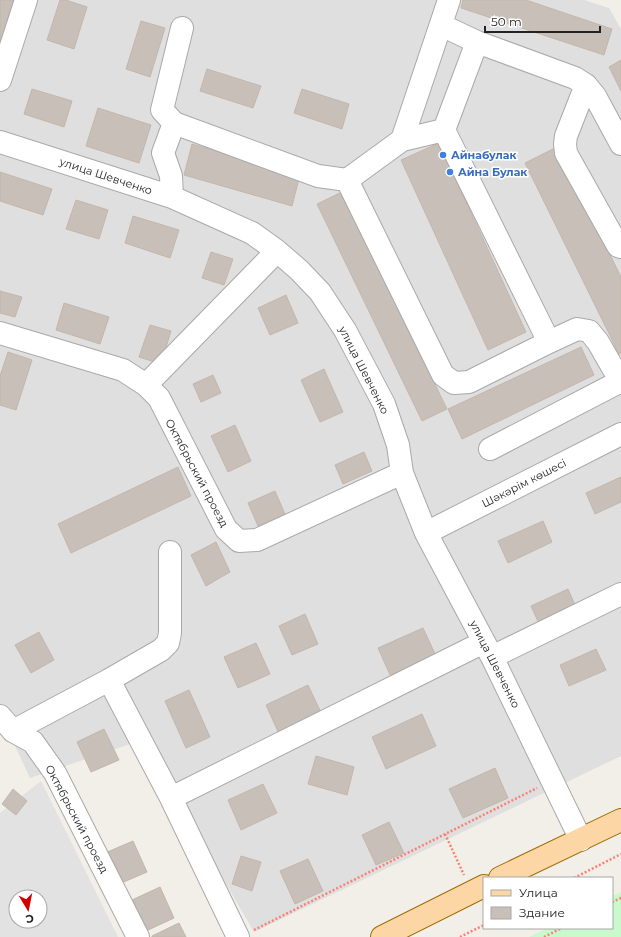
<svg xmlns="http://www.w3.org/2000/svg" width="621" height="937" font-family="Montserrat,sans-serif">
	<rect width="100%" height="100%" fill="#f2efe9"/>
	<!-- residential -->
	<path fill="#e0dfdf" d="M0 0H584L609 8 621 29V756L254 932 142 740 30 778 0 714Z"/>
	<!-- park -->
	<path fill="#c8facc" d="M621 892V937H529L548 928H612V896Z"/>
	<!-- parking -->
	<path fill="#e2e2e2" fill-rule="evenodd" d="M41 781 118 937H0V813ZM16 897H40V921H16Z"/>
	<!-- building -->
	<path fill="#c7bfb8" stroke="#c4b6ab" d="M0 0H14L1 41H0Z
		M60 0H66L87 7 74 49 47 40Z
		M463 0H526L612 29 604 55 461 8Z
		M141 21 165 28 150 77 126 69Z
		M621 60V91L609 67Z
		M207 69 261 86 253 108 200 91Z
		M32 89 72 101 64 127 24 114Z
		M302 89 349 104 342 129 294 113Z
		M98 108 151 125 139 163 86 146Z
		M439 143 526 332 488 350 401 160Z
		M192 144 300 175 292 206 184 175Z
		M557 147 621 277V353L619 354 525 163Z
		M0 172 52 189 43 215 0 201Z
		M342 192 447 409 422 421 317 204Z
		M76 200 108 210 99 239 66 229Z
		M133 216 179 230 170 258 125 243Z
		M211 252 233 259 224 285 202 278Z
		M0 291 22 297 15 317 0 313Z
		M286 295 298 323 270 335 258 308Z
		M64 303 109 317 100 344 56 330Z
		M150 325 171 331 161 364 139 357Z
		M581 347 594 375 462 439 448 409Z
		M8 352 32 360 16 410 0 405V376Z
		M324 369 343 412 320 422 301 380Z
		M213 375 221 393 201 402 193 384Z
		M235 425 251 461 228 472 211 436Z
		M364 452 372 471 343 484 335 465Z
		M178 467 191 496 71 553 58 524Z
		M621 477V502L595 514 586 493Z
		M275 491 285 514 258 526 248 503Z
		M543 521 552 542 508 563 498 541Z
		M216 542 230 572 206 586 191 555Z
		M568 589 578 612 541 628 531 606Z
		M305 614 318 644 292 655 279 626Z
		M423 628 436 656 391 677 378 648Z
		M39 632 54 660 31 673 15 645Z
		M256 643 270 674 238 688 224 657Z
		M596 649 606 670 569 686 560 665Z
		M308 685 323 717 280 736 266 705Z
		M189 690 210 737 186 748 165 701Z
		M422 714 436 746 386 769 372 737Z
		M104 729 119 760 91 772 77 742Z
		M316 756 354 767 347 795 308 784Z
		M495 768 508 798 463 818 449 789Z
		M263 784 277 813 241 830 228 800Z
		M13 789 27 801 16 815 2 804Z
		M389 822 404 853 376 865 362 835Z
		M133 841 147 872 119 884 105 853Z
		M241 856 261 862 252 891 232 884Z
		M308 859 323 891 295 904 280 871Z
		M160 887 174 918 146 931 132 900Z
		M179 923 186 937H152V936Z"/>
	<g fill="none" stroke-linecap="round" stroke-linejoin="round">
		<!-- minor casing -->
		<g stroke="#a9a9a9" stroke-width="24">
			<path id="minor" d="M441 25 477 42 575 78 586 85 595 96 621 144
				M0 80 26 0
				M586 85 566 136 565 144 566 153 618 246 621 247
				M174 123 162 110 182 28
				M444 130 549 342
				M402 140 444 130 477 42
				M0 142 172 197 252 233 277 251 299 270 320 292 345 330 384 404 398 445 402 473 426 533 492 657 581 840
				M347 180 443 375 454 383 469 382 549 342 577 329 589 331 598 342 621 382
				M172 197 171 176 163 153 174 123 318 176 347 180 402 140 449 0
				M0 333 123 370 146 385 159 398 226 529 239 541 257 540 402 473
				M146 385 277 251
				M490 449 621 381
				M426 533 621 434
				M492 657 621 594
				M109 680 161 650 168 643 170 633V552
				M0 716 13 731 33 742 55 773 138 937
				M13 731 109 680 171 798 238 937
				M171 798 484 642"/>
		</g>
		<!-- major casing -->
		<g stroke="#a06b00" stroke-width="24">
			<path id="major" d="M500 878 621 820
				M382 937 484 886"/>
		</g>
		<!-- path -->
		<path stroke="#fa8072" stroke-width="2.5" stroke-dasharray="2 2" stroke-linecap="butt" d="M445 834 464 875
			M574 878 621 854
			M612 902 621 898
			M254 930 537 788
			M460 937 484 925
			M544 937 562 928"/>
		<!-- minor -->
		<use href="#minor" stroke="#fff" stroke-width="22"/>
		<!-- major -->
		<use href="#major" stroke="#fcd6a4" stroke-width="22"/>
	</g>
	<!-- markers -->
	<g fill="#3f7fe0" stroke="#fff" stroke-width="1.5">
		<circle cx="443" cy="155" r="4"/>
		<circle cx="450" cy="172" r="4"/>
	</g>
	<g text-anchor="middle" stroke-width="3" stroke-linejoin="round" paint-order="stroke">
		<!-- shop labels -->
		<g font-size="11" font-weight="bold" fill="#366cbe" stroke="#fff" text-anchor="start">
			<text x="451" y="159">Айнабулак</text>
			<text x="458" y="176">Айна Булак</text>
		</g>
		<!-- street labels -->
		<g font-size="11" fill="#222" stroke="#fff">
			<text transform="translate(106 176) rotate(18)" y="4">улица Шевченко</text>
			<text transform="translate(364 370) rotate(63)" y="4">улица Шевченко</text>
			<text transform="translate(197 473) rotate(62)" y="4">Октябрьский проезд</text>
			<text transform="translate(524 483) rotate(-27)" y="4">Шәкәрім көшесі</text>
			<text transform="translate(495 664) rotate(63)" y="4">улица Шевченко</text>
			<text transform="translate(77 819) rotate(62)" y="4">Октябрьский проезд</text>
		</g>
	</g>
	<!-- legend -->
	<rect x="483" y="877" width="130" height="52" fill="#ffffff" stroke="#a7a7a7"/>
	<rect x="491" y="890" width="20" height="6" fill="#fcd6a4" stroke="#a7a7a7"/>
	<text x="519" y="897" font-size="12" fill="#222222">Улица</text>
	<rect x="491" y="907" width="20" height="12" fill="#c7bfb8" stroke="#a7a7a7"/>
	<text x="519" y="917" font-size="12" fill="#222222">Здание</text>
	<!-- north arrow -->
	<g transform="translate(28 909) rotate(170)"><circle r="19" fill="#ffffff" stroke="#a7a7a7"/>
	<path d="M0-3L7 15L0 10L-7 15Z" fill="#d40000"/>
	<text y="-6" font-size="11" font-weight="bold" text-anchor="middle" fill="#222222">С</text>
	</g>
	<!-- scale -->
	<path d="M485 26v6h115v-6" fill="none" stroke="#222222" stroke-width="2"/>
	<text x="491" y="26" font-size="12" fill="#222222" stroke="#ffffff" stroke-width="3" paint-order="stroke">50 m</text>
</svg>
